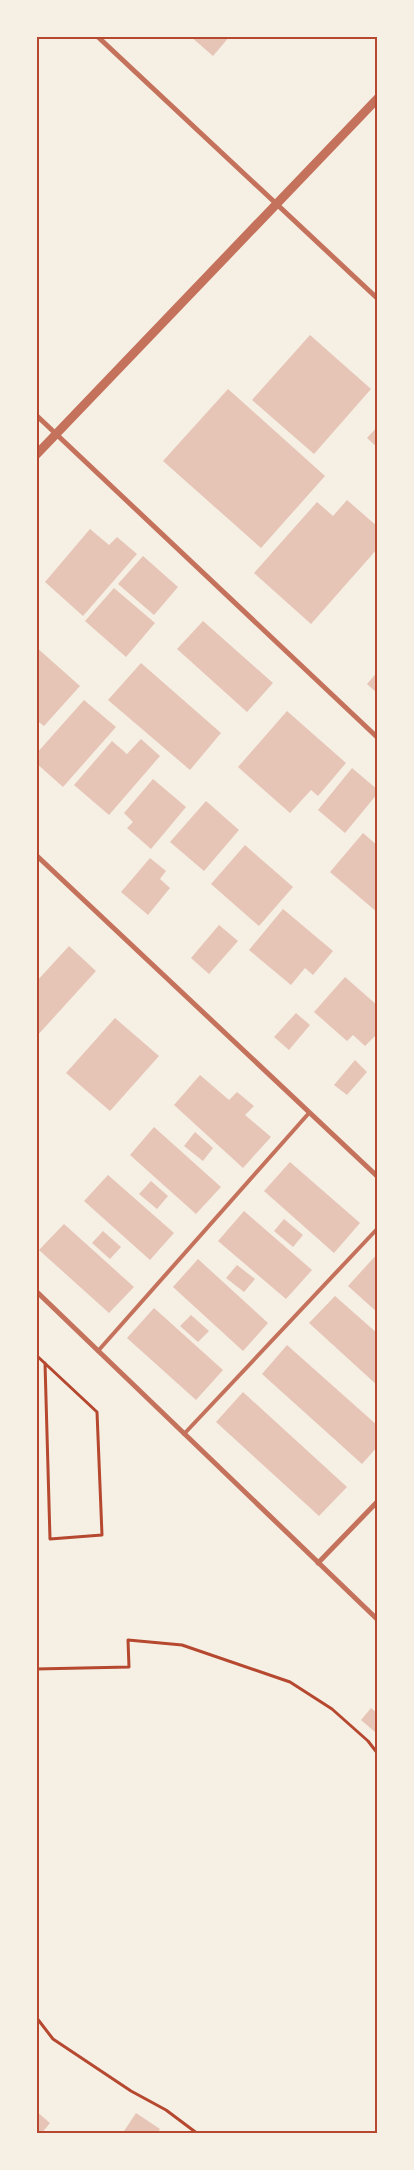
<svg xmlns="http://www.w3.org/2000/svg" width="414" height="2170" font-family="Inter,sans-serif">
	<rect width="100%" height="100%" fill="#f6efe4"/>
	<!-- building -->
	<path fill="#e6c5b7" d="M190 36H230L213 56Z
		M310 335 371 389 314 454 252 400Z
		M228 389 325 476 261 548 163 461Z
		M378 426V448L367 438Z
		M347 500 378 527V548L311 624 254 573 317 502 333 516Z
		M90 529 109 545 117 537 137 554 83 616 45 582Z
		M143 556 178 587 154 615 118 584Z
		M114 588 155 623 126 657 85 621Z
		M203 621 273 683 247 712 177 649Z
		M36 647 80 686 44 726 36 720Z
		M141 663 221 733 190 770 108 700Z
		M378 671V694L367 684Z
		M84 700 116 727 63 787 36 763V754Z
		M287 711 346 763 318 796 311 790 290 813 238 767Z
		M141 739 160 756 109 815 74 785 112 741 127 754Z
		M352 768 378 790V793L345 833 318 810Z
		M153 779 186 807 151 849 127 828 133 822 124 813Z
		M206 801 239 830 204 871 170 842Z
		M363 833 378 846V913L330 872Z
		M245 845 293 887 259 926 211 884Z
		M150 858 166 871 160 879 170 888 148 915 121 892Z
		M283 909 333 951 313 975 305 968 291 985 249 950Z
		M219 925 238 941 209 974 191 958Z
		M69 946 96 971 36 1037V982Z
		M345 977 378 1006V1033L365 1046 353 1035 347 1041 314 1012Z
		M296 1013 310 1025 289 1050 274 1037Z
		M115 1018 159 1056 110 1111 66 1073Z
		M355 1060 367 1072 347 1095 334 1085Z
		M200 1075 229 1100 237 1092 254 1106 245 1115 271 1137 243 1168 174 1105Z
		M154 1127 221 1187 196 1214 130 1155Z
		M195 1132 213 1148 203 1161 184 1146Z
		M290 1162 360 1223 334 1253 264 1191Z
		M108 1175 174 1233 150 1260 84 1201Z
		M151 1181 168 1196 157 1209 139 1194Z
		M244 1211 312 1270 286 1299 218 1241Z
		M284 1219 303 1235 293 1247 274 1231Z
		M64 1224 134 1287 109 1313 39 1250Z
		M103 1231 121 1247 110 1259 92 1243Z
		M378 1253V1313L348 1286Z
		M198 1259 268 1323 243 1351 173 1287Z
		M237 1265 255 1279 244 1292 226 1278Z
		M335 1296 378 1334V1386L309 1323Z
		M154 1308 223 1370 196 1400 127 1338Z
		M191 1315 209 1331 198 1342 180 1326Z
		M287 1345 378 1426V1446L362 1464 262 1374Z
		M243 1392 347 1487 319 1516 216 1422Z
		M371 1708 378 1714V1729L375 1732 361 1720Z
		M36 2111 50 2123 41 2134H36Z
		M136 2113 160 2129 157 2134H122Z"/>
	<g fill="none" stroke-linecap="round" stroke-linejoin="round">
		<!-- path -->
		<path stroke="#b5482f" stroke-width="3" d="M36 1355 97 1412 102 1535 50 1539 45 1363
			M36 1669 129 1667 128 1640 182 1645 290 1682 332 1709 368 1741 378 1754
			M36 2017 53 2039 131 2091 166 2110 198 2134"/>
		<!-- service -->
		<path stroke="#c5725c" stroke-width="4" d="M98 1351 309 1113
			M184 1434 378 1228"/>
		<!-- minor -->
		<path stroke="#c5725c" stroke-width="5" d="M97 36 378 299
			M36 415 378 738
			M36 855 378 1177
			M36 1291 378 1620
			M318 1563 378 1501"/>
		<!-- tertiary -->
		<path stroke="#c5725c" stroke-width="9" d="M36 455 378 98"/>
	</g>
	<!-- border -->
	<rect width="414" height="2170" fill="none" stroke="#f6efe4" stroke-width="75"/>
	<rect x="38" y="38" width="338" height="2094" fill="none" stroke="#b5482f" stroke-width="2"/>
</svg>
